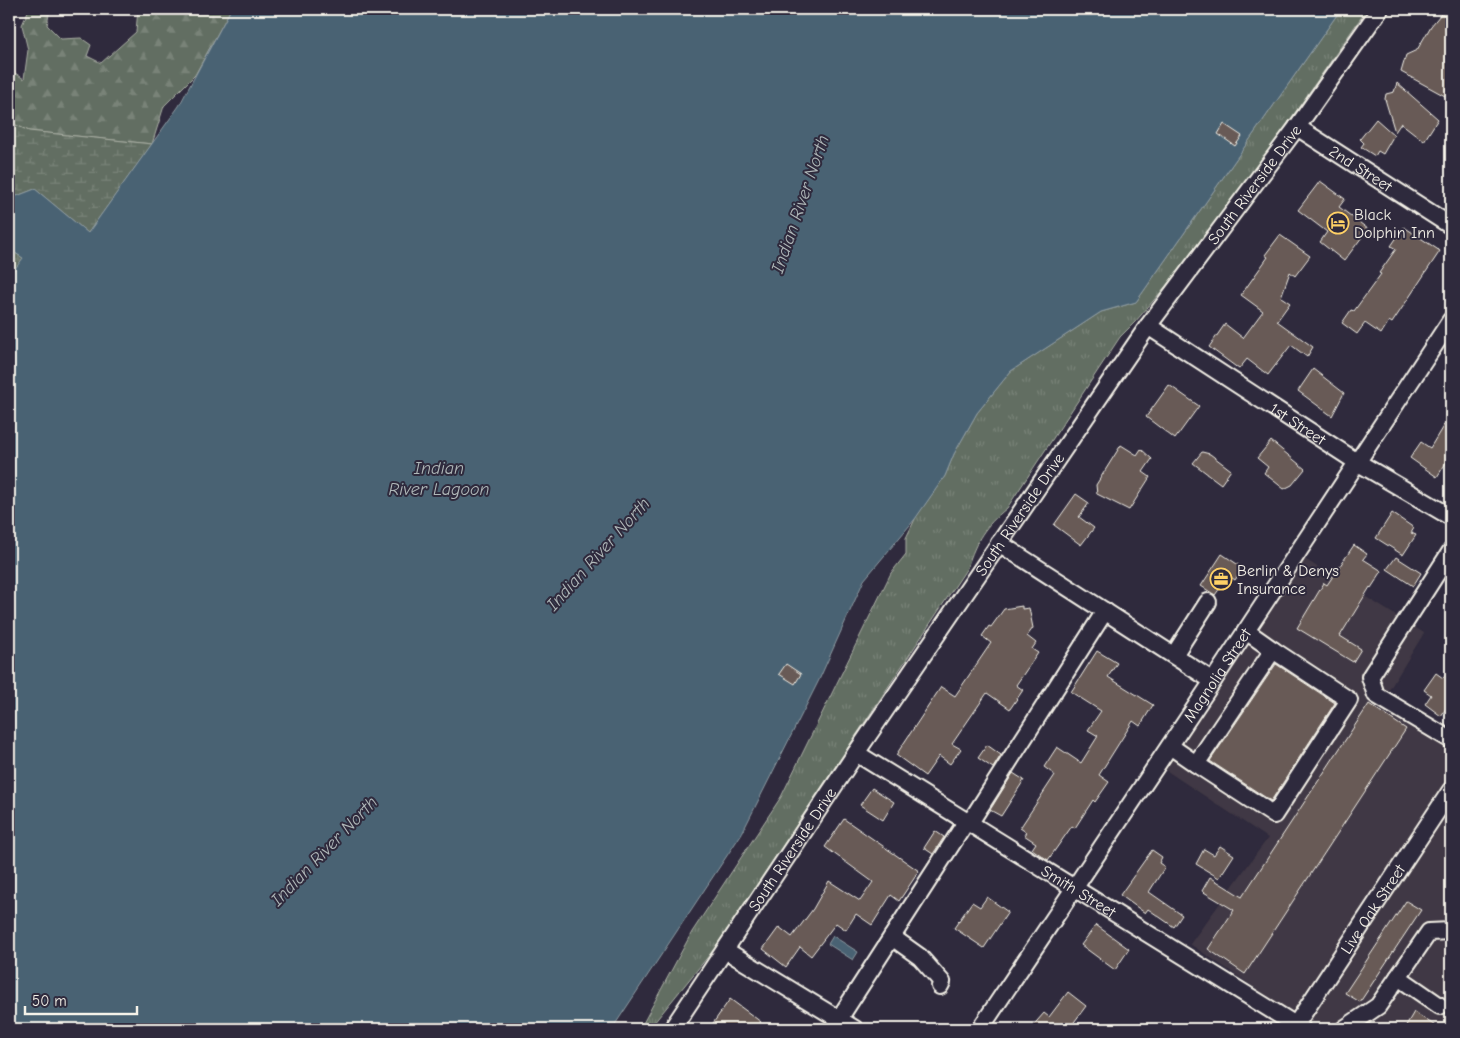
<svg xmlns="http://www.w3.org/2000/svg" width="1460" height="1038" font-family="'Comic Neue',sans-serif">
	<defs>
		<pattern id="grass-tufts" width="24" height="20" patternUnits="userSpaceOnUse" patternTransform="scale(1.25)"><rect width="24" height="20" fill="#626e62"/><path d="M3 7l-1-3M5 7V3M7 7l1-3M15 17l-1-3M17 17v-4M19 17l1-3" fill="none" stroke="#798378"/></pattern>
		<pattern id="forest-firs" width="22" height="20" patternUnits="userSpaceOnUse" patternTransform="scale(1.25)"><rect width="22" height="20" fill="#626e62"/><path d="M5 1l3.5 6h-7zM16 11l3.5 6h-7z" fill="#798378"/></pattern>
		<pattern id="wetland-marsh" width="20" height="14" patternUnits="userSpaceOnUse" patternTransform="scale(1.25)"><rect width="20" height="14" fill="#626e62"/><path d="M1 5h8M5 5V1M11 12h8M15 12V8" fill="none" stroke="#798378"/></pattern>
	</defs>
	<rect width="100%" height="100%" fill="#2f2a3d"/>
	<filter id="ink" filterUnits="userSpaceOnUse"><feTurbulence type="fractalNoise" baseFrequency=".02" numOctaves="2"/><feDisplacementMap in="SourceGraphic" scale="10" xChannelSelector="R" yChannelSelector="G"/><feConvolveMatrix kernelMatrix="1 2 1 2 8 2 1 2 1" color-interpolation-filters="sRGB"/></filter>
	<g filter="url(#ink)">
		<!-- built -->
		<path fill="#403844" d="M1303 558 1424 633 1386 695 1451 736V776L1294 1014 1190 944 1268 838 1164 769Z
			M1451 804V1029H1319L1307 1022Z"/>
		<!-- grass -->
		<path fill="url(#grass-tufts)" stroke="#abb0a5" d="M1341 9H1367L1210 235 1135 322 1120 337 1007 508C984 527 977 539 967 568L715 948 649 1029H640L692 932 781 797 891 573 906 554V538L916 517 945 476 954 454 977 413 1011 371 1101 312 1136 302Z"/>
		<!-- forest -->
		<path fill="url(#forest-firs)" stroke="#abb0a5" d="M29 9H50L47 25 61 39 81 38 91 45 87 56 101 63 136 32 138 9H231L195 75 164 106 152 144 29 131 9 122V72L12 71 24 79 28 50 22 25Z"/>
		<!-- wetland -->
		<path fill="url(#wetland-marsh)" stroke="#abb0a5" d="M9 122 29 131 152 144 88 233 35 189 9 199Z
			M9 249 23 258 9 285Z"/>
		<!-- water -->
		<path fill="#496273" stroke="#8d9ba2" d="M231 9H1341L1136 302 1101 312 1011 371 977 413 954 454 945 476 915 519 864 580 819 680 742 833 612 1029H9V277L23 258 9 249V199L35 189 88 233 179 106Z
			M833 936 858 952 853 960 828 944Z"/>
		<!-- building -->
		<path fill="#675a56" stroke="#f4f1e8" d="M1445 9H1451V91L1445 96 1401 72 1406 55 1417 50 1431 26Z
			M1397 83 1438 119 1424 141 1401 123 1395 132 1385 99 1386 94 1394 92Z
			M1376 119 1394 135 1383 154 1378 151 1375 156 1361 147 1364 143 1360 139Z
			M1224 124 1242 136 1235 146 1218 134Z
			M1320 181 1345 199 1339 207 1368 229 1344 261 1320 242 1327 232 1298 210Z
			M1404 227 1440 251 1392 323 1389 321 1381 334 1365 323 1357 334 1342 323 1351 310 1354 311 1381 274 1379 273 1396 249 1391 246Z
			M1280 235 1310 256 1295 276 1290 272 1281 297 1290 303 1277 321 1313 347 1307 357 1291 345 1268 375 1247 359 1239 369 1209 347 1225 324 1243 338 1263 311 1241 295 1268 257 1265 255Z
			M1313 369 1344 393 1332 416 1298 391Z
			M1169 385 1199 406 1175 439 1146 417Z
			M1451 413V455L1437 477 1410 458 1421 442 1430 448Z
			M1271 441 1305 469 1292 485 1284 489 1264 473 1268 467 1257 458Z
			M1121 445 1137 455 1141 449 1152 459 1143 472 1150 477 1129 510 1097 494 1096 485Z
			M1202 452 1210 454 1231 470 1221 484 1193 463Z
			M1076 494 1089 503 1079 517 1094 528 1081 545 1054 525Z
			M1392 513 1414 528 1411 533 1416 535 1403 555 1376 538Z
			M1354 545 1367 554 1363 559 1382 571 1371 588 1370 587 1340 636 1361 649 1353 662 1297 628 1324 583 1327 585Z
			M1222 554 1243 568 1235 580 1229 576 1215 595 1201 586Z
			M1396 557 1421 573 1413 586 1387 569Z
			M1022 606V609L1029 608 1033 628 1027 636 1036 643 1032 649 1038 653 1016 685 1023 690 1010 709 987 693 952 744 961 749 950 764 939 756 925 776 896 755 941 687 955 696 991 643 982 636 989 626 991 627 1004 609Z
			M1097 651 1117 663 1108 677 1153 705 1140 726 1133 721 1099 775 1109 782 1095 802 1093 800 1075 828 1072 826 1048 860 1032 849 1036 843 1024 835 1026 832 1020 828 1055 775 1044 767 1057 747 1081 763 1098 736 1088 730 1101 711 1071 692Z
			M786 664 801 674 795 684 779 674Z
			M1276 664 1335 703 1271 801 1210 761Z
			M1451 666V701L1441 716 1425 704 1431 695 1424 690 1436 673 1443 678Z
			M1369 704 1406 729 1245 974 1208 949 1234 910 1202 891 1210 877 1242 897Z
			M987 745 1001 755 993 768 978 758Z
			M1013 773 1024 780 1001 816 990 810Z
			M872 788 894 802 883 820 860 805Z
			M844 819 919 871 899 901 891 895 872 925 856 914 846 930 836 923 811 956 800 947 786 967 763 949 779 927 792 937 813 909 829 881 860 901 873 882 825 847Z
			M935 831 944 837 933 854 924 848Z
			M1220 846 1234 855 1219 878 1196 864 1204 849 1214 855Z
			M1152 850 1162 857 1159 863 1165 867 1149 892 1182 915 1174 927 1148 909 1145 913 1120 895Z
			M987 897 1008 912 984 948 954 928 972 902 980 907Z
			M1406 901 1421 910 1360 1002 1345 993Z
			M1096 925 1129 949 1115 970 1081 945Z
			M1068 992 1086 1006 1069 1029H1030L1044 1013 1049 1017Z
			M730 999 761 1022 756 1029H709Z
			M1414 1012 1440 1029H1404Z"/>
		<g fill="none" stroke-linecap="round" stroke-linejoin="round">
			<!-- minor casing -->
			<g stroke="#f4f1e8" stroke-width="20">
				<g id="minor">
					<path id="s1" d="M1297 127 1451 226"/>
					<path id="s2" d="M1148 326 1357 462 1451 517"/>
					<path d="M999 543 1213 681"/>
					<path d="M1451 551 1370 677 1376 695 1451 740"/>
					<path d="M1174 655 1208 602"/>
					<path d="M1170 746 1196 764 1273 650 1246 631"/>
					<path id="s3" d="M856 753 1302 1029"/>
					<path d="M1196 764 1274 815 1349 700 1273 650"/>
					<path d="M969 824 1105 611"/>
					<path d="M892 937 920 957 942 982 940 986"/>
					<path d="M725 950 855 1029"/>
					<path d="M1398 977 1440 1006"/>
					<path d="M839 1019 966 822"/>
					<path id="s4" d="M672 1029 856 753 1148 326 1297 127 1380 9"/>
					<path id="s5" d="M980 1029 1213 681 1451 320"/>
					<path id="s6" d="M1293 1029 1451 790"/>
					<path d="M1344 1029 1378 1006 1429 932 1451 931"/>
				</g>
			</g>
			<!-- minor -->
			<use href="#minor" stroke="#2f2a3d" stroke-width="16"/>
		</g>
	</g>
	<!-- icons -->
	<defs>
		<g id="hotel-ring" transform="scale(1.125)"><circle r="9.5" fill="#2f2a3d" stroke="#ffd166" stroke-width="1.5"/><path d="M-6-4.5h1.5V1H6V5H4.5V3h-9V5H-6ZM-4 0a1.8 1.8 0 1 1 3.6 0ZM.5 0V-2.5h3Q6-2.5 6 0Z" fill="#ffd166"/></g>
		<g id="office-ring" transform="scale(1.125)"><circle r="9.5" fill="#2f2a3d" stroke="#ffd166" stroke-width="1.5"/><path d="M-6-3h4V-5.5h4V-3h4V5H-6ZM-1-4.5V-3h2v-1.5ZM-6 0V1H6V0Z" fill="#ffd166"/></g>
	</defs>
	<g fill-rule="evenodd">
		<use href="#hotel-ring" x="1338" y="223"/>
		<use href="#office-ring" x="1221" y="579"/>
	</g>
	<g text-anchor="middle" stroke-width="4" stroke-linejoin="round" paint-order="stroke">
		<!-- street labels -->
		<g font-size="16" fill="#f4f1e8" stroke="#2f2a3d">
			<text dy="6" stroke="none"><textPath href="#s1" startOffset="76">2nd Street</textPath></text>
			<text dy="6" stroke="none"><textPath href="#s4" startOffset="1026">South Riverside Drive</textPath></text>
			<text dy="6" stroke="none"><textPath href="#s2" startOffset="179">1st Street</textPath></text>
			<text dy="6" stroke="none"><textPath href="#s4" startOffset="621">South Riverside Drive</textPath></text>
			<text dy="6" stroke="none"><textPath href="#s5" startOffset="426">Magnolia Street</textPath></text>
			<text dy="6" stroke="none"><textPath href="#s4" startOffset="216">South Riverside Drive</textPath></text>
			<text dy="6" stroke="none"><textPath href="#s3" startOffset="262">Smith Street</textPath></text>
			<text dy="6" stroke="none"><textPath href="#s6" startOffset="144">Live Oak Street</textPath></text>
		</g>
		<!-- poi labels -->
		<g font-size="16" fill="#f4f1e8" stroke="#2f2a3d" text-anchor="start">
			<text x="1354" y="220">Black<tspan x="1354" dy="18">Dolphin Inn</tspan></text>
			<text x="1237" y="576">Berlin &amp; Denys<tspan x="1237" dy="18">Insurance</tspan></text>
		</g>
		<!-- water labels -->
		<g font-size="18" font-style="italic" fill="#b0b8b9" stroke="#2f2a3d">
			<text transform="translate(800 204) rotate(-71)" y="6">Indian River North</text>
			<text x="439" y="474">Indian<tspan x="439" dy="21">River Lagoon</tspan></text>
			<text transform="translate(598 554) rotate(-48)" y="6">Indian River North</text>
			<text transform="translate(324 851) rotate(-46)" y="6">Indian River North</text>
		</g>
	</g>
	<!-- margin -->
	<rect width="1460" height="1038" fill="none" stroke="#2f2a3d" stroke-width="30"/>
	<rect x="15" y="15" width="1430" height="1008" fill="none" stroke="#f4f1e8" stroke-width="2" filter="url(#ink)"/>
	<!-- scale -->
	<path d="M25 1006v8h112v-8" fill="none" stroke="#f4f1e8" stroke-width="2.5"/>
	<text x="32" y="1006" font-size="15" fill="#f4f1e8" stroke="#2f2a3d" stroke-width="4" paint-order="stroke">50 m</text>
</svg>
